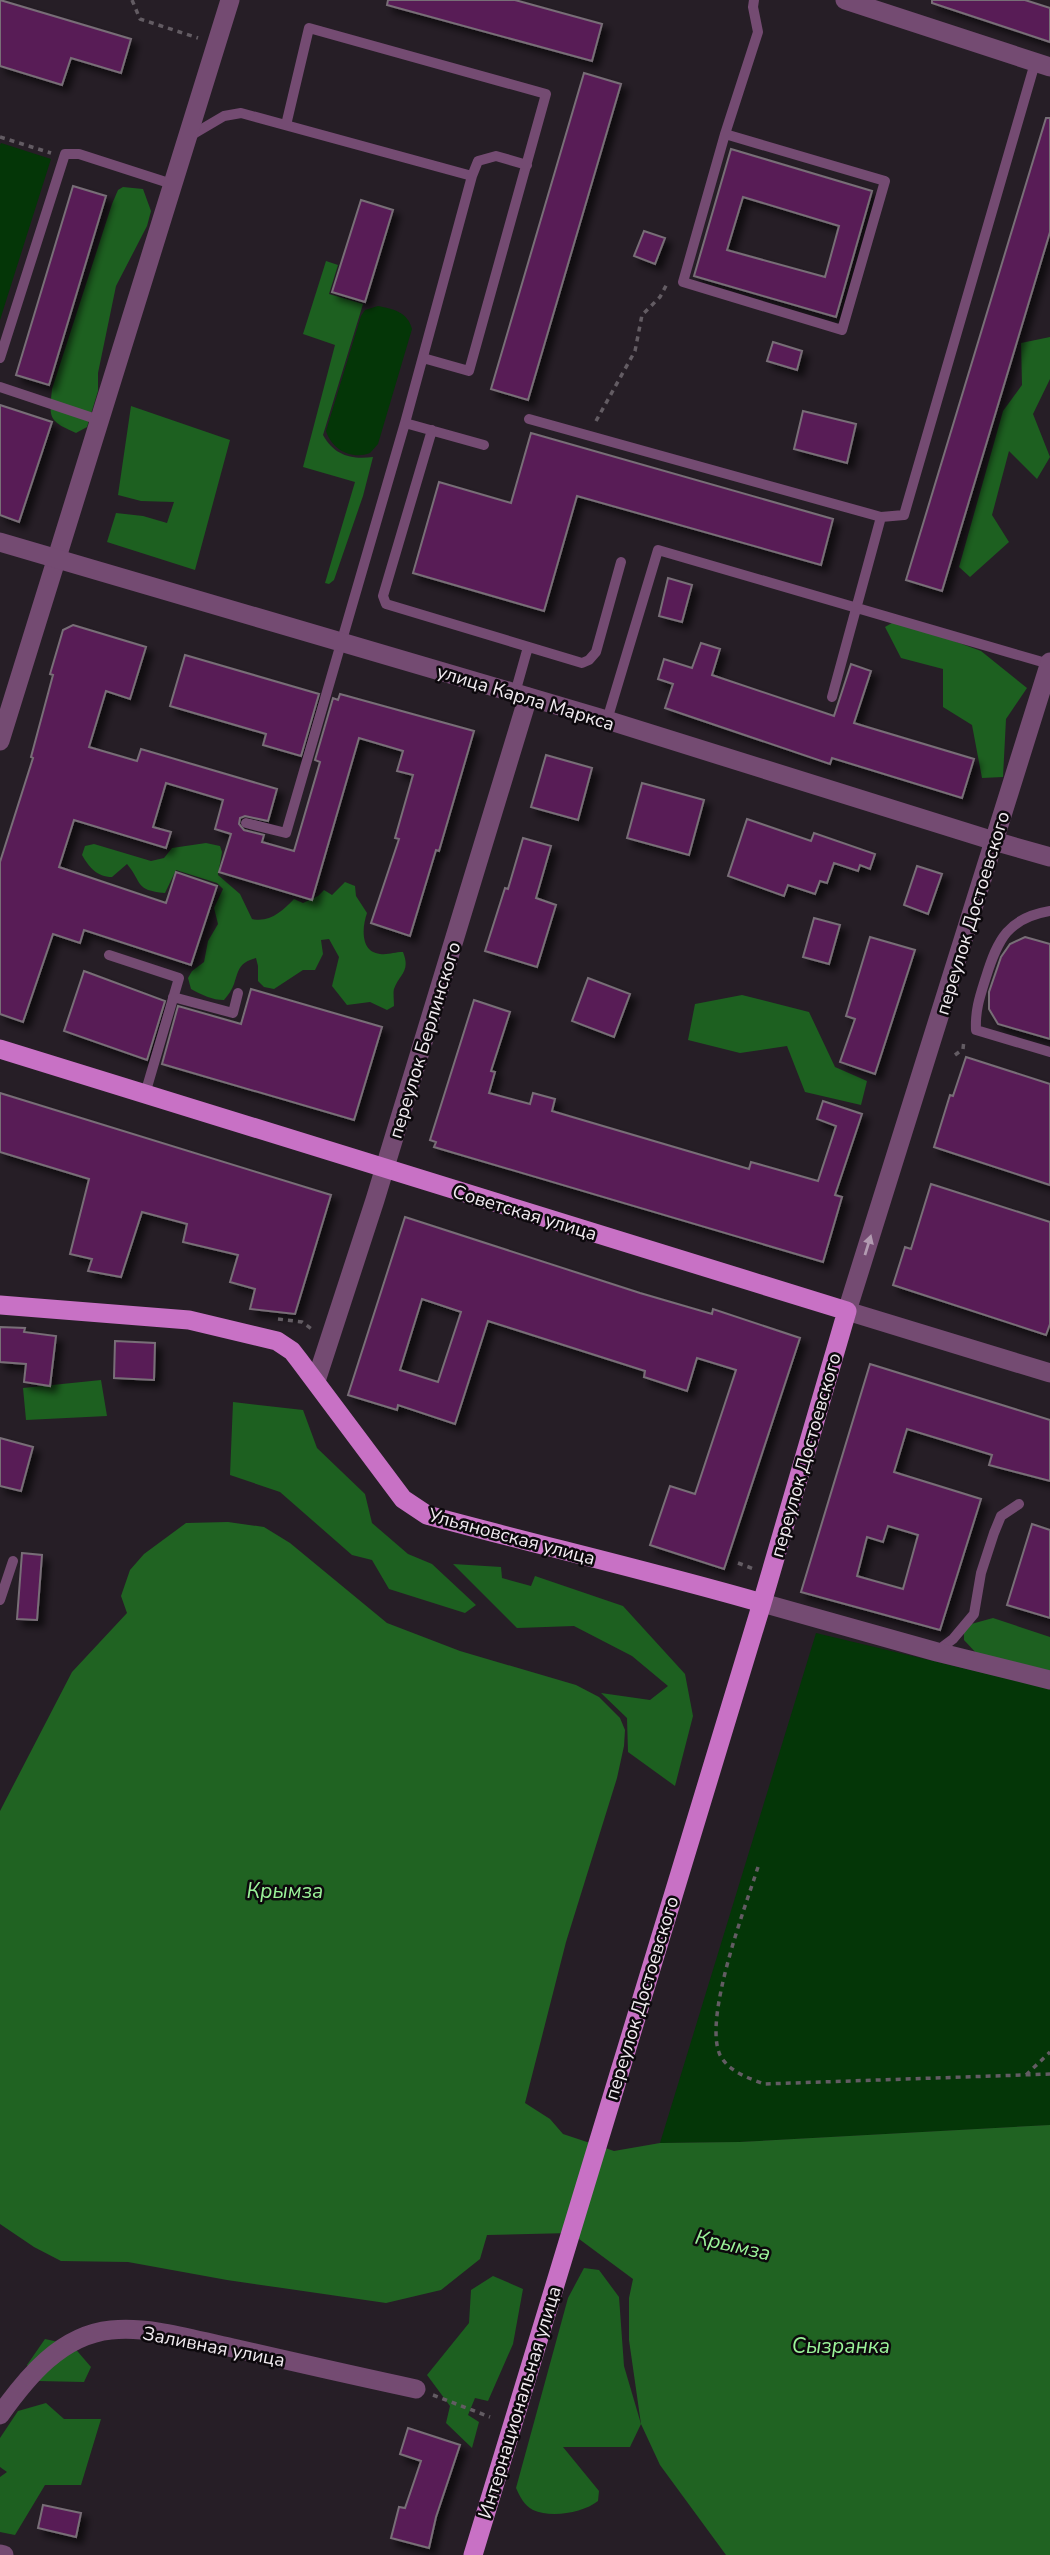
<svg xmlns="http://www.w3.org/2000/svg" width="1050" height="2555" font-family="'Nunito Sans',sans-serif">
	<defs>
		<filter id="shadow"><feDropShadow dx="6" dy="6" stdDeviation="3.5" flood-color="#0009"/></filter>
	</defs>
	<rect width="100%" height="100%" fill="#261e26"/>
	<!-- green -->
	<path fill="#043607" d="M1 143 51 159 0 320V145Z
		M378 306C393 309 408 312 412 329L378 444 370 453C352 460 332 450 326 431L361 316 365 310Z
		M816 1633 1050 1689V2125L739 2142 660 2143Z"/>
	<!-- forest -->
	<path fill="#1d6020" d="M123 187 143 189 151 211 147 226 116 286 98 373V391L87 427 76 433C48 421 49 418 52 389L112 204 118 190Z
		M326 261 338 265 329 294 363 304 323 435C334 455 351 460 373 457L363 496 334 580 329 584 325 583 355 482 303 467 335 345 303 334Z
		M1050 337V379L1033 414 1050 457 1037 479 1009 451 992 515 1009 542 970 577 959 567 1003 411 1022 385 1021 343Z
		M131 406 230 440 195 570 107 542 116 513 143 516 167 523 174 502 141 501 118 495Z
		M897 620 981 651 1027 688 1006 719 1003 777 982 778 972 725 943 707V669L901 658 885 627Z
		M206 843 220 846 222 852 218 875 240 894 252 919C270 923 282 911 294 899L303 903 318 896 324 890 332 895 345 882 355 886 356 896 367 913C362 927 360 952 380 954 389 955 394 952 403 952 411 972 399 974 394 989 393 992 394 1001 394 1006L387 1010 370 1002 347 1005 332 986 339 957 329 939 321 940 323 954 315 970H303L274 989 264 987 258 981V966L256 958C238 963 239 970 234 984 232 990 228 995 224 1000 212 1000 202 995 191 989L188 978 192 971 204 962 208 941 218 924 214 908 223 889 217 883 176 870 165 893C134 890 143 883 127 864L112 877C97 877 89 867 82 855L85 846 94 844 151 861 164 858 172 848Z
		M742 995 809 1012 835 1067 867 1081 861 1105 805 1092 787 1046 740 1053 688 1040 695 1004Z
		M101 1380 107 1416 26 1420 23 1388Z
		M233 1402 303 1410 317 1448 365 1494 372 1523 408 1554 432 1564 476 1605 465 1613 389 1589 372 1560 352 1555 280 1492 230 1475Z
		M453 1564 501 1567 502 1578 531 1586 535 1576 623 1606 685 1674 693 1716 675 1786 628 1752 627 1718 601 1693 650 1700 668 1686 632 1656 574 1626 517 1628Z
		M993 1618 1050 1637V1676L978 1655 964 1640V1626Z
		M584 2268 599 2270 619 2297 624 2366 641 2424 630 2447H563L599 2491 598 2501C583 2513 551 2518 533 2510 524 2505 520 2497 516 2488L568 2298Z
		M493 2276 523 2289 513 2344 488 2401 475 2398 468 2415 479 2422 472 2448 446 2423 450 2406 427 2375 469 2323 471 2290Z
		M45 2339 72 2345 91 2367 84 2382 38 2381 27 2365Z
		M46 2403 64 2419H101L81 2485H45L15 2535 0 2532V2477L7 2472 0 2467V2438L18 2411Z"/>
	<!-- water -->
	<path fill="#206322" d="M228 1522 264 1527 290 1543 387 1623 460 1651 576 1685 599 1697 620 1718 625 1730 624 1746 617 1778 566 1942 525 2103 550 2119 563 2134 614 2151 660 2143 739 2142 1050 2125V2555H726L660 2465 641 2424 629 2340V2298L633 2279 571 2233 487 2235 480 2259 441 2290 386 2303 227 2280 128 2262 61 2261 34 2247 0 2224V1811L72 1672 127 1613 121 1596 130 1570 144 1554 186 1523Z"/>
	<!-- building -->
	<path fill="#591c57" stroke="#786e77" stroke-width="2" fill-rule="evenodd" filter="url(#shadow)" d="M0 0 131 39 121 73 71 58 62 85 0 66Z
		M388 0H515L602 24 592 61 387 5Z
		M932 0H1025L1050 8V42L932 3Z
		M584 73 621 84 528 400 491 389Z
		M1046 118H1050V232L942 591 906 580Z
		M731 149 872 191 836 317 694 276ZM743 197 839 226 825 277 727 250Z
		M73 186 106 196 49 385 16 375Z
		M361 200 393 210 365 302 332 292Z
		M644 231 665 238 655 264 634 256Z
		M773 342 802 351 797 370 767 361Z
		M0 405 52 422 19 522 0 515Z
		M803 411 856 424 847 463 794 449Z
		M531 433 833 519 821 565 577 496 544 611 413 573 439 482 511 503Z
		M668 578 692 585 682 622 659 616Z
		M73 625 146 647 130 699 106 691 89 747 137 761 141 749 277 789 268 821 245 816 240 818 239 824 244 830 264 835 262 842 294 851 320 762 315 760 333 698 338 700 340 694 474 731 439 851 436 850 410 936 371 923 399 839 395 838 413 775 397 771 403 751 359 738 312 900 219 872 231 834 215 829 223 800 166 783 153 827 171 832 166 848 74 820 59 867 166 903 176 872 217 886 191 965 84 930 80 943 53 934 23 1022 0 1014V862L33 758 31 757 53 675 50 674 63 630Z
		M701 643 720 649 712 675 834 716 851 664 871 671 854 723 974 759 962 798 832 758 830 764 665 708 673 684 658 679 664 659 692 668Z
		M185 655 319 694 301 756 263 745 266 734 170 706Z
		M546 755 592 768 578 820 531 807Z
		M642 783 704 800 689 855 627 838Z
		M747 819 811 841 814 833 875 854 870 869 860 865 858 871 834 863 827 883 820 881 815 894 788 885 784 896 728 876Z
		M523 838 551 846 536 898 556 905 537 967 485 951 505 888 508 889Z
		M917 866 942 874 928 914 904 905Z
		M814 918 840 925 829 964 803 957Z
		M870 937 915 950 875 1074 840 1062 855 1019 846 1016Z
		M1025 937 1050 944V1039L998 1024 989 1009V992L1001 957 1010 944Z
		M84 971 165 1001 147 1060 64 1031Z
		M588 978 630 994 614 1037 572 1021Z
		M251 989 382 1027 354 1120 162 1064 178 1006 241 1024Z
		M474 1000 510 1012 491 1071 495 1072 489 1093 530 1104 533 1093 555 1099 552 1111 749 1169 751 1162 818 1181 836 1126 817 1119 823 1101 862 1114 835 1195 842 1197 823 1262 434 1147 436 1142 430 1140Z
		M966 1057 1050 1084V1185L934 1147 950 1095 953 1096Z
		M0 1093 331 1195 295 1314 250 1309 255 1289 230 1282 238 1255 183 1242 187 1224 142 1212 121 1277 88 1271 92 1259 70 1254 89 1179 0 1152Z
		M931 1184 1050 1222V1324L1046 1335 893 1285 905 1247 911 1249Z
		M405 1217 640 1293 712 1314 713 1309 800 1338 724 1569 650 1545 670 1486 695 1494 736 1370 697 1358 687 1391 644 1377 645 1371 488 1321 455 1424 398 1405 397 1410 348 1395ZM422 1299 461 1312 438 1382 400 1370Z
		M0 1327 25 1328 24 1332 56 1336 50 1386 24 1382 26 1364 0 1362Z
		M115 1341 155 1343 154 1380 114 1378Z
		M870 1364 1050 1420V1481L989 1465 992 1455 907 1429 894 1472 981 1499 940 1630 801 1592ZM888 1526 918 1535 903 1589 857 1576 867 1537 883 1542Z
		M0 1438 33 1447 21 1491 0 1486Z
		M1032 1524 1050 1530V1618L1007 1605Z
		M22 1553 42 1555 37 1620 17 1619Z
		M408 2428 460 2445 436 2517 429 2548 391 2538 399 2507 405 2508 421 2461 400 2454Z
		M43 2505 81 2513 76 2537 38 2528Z"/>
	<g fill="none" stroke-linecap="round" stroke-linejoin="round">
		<!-- path -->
		<path stroke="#635c63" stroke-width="3.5" stroke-dasharray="5 5" stroke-linecap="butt" d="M132 0 140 19 198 38
			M0 137 51 153
			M596 421 635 351 642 315 660 297 668 282
			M955 1055 963 1049 964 1040
			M278 1319 302 1322 313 1330
			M738 1563 754 1569
			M758 1867C745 1908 703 2018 720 2055 728 2071 748 2078 764 2084L1050 2074
			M1026 2075 1050 2052
			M433 2395 490 2417"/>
		<!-- service -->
		<path stroke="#744b72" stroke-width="10" d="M286 125 309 28 546 94 469 371 423 358
			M725 134 885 181 842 330 683 282 725 134 758 32 753 7 754 0
			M190 136 224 116 241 113 472 176 405 423
			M472 176 478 161 496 156 527 165
			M0 358 65 154H79L172 184
			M0 387 99 420
			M529 419 881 517 832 697
			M432 430 383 596 386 604 582 663 589 660 596 652 621 562
			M881 517 904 515 1035 63
			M515 693 528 647
			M607 720 658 550 1049 664
			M246 823 286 833 405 423 484 445
			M1050 911C1008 918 998 939 986 977 980 996 975 1010 976 1030L1050 1052
			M109 955 179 978 145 1094
			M173 997 233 1013 238 993
			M0 1600 13 1561
			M937 1651 953 1639 974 1614 981 1573 994 1533 1001 1516 1019 1504"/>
		<!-- minor -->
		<path stroke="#744b72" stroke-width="19" d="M845 0 1050 67
			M1050 662 994 841 1050 857
			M0 741 230 0
			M847 1311 1050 1373
			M316 1381 375 1200 528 697
			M762 1603 937 1652 1050 1680
			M0 2415C27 2377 61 2335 111 2330 152 2326 194 2340 233 2348 294 2362 355 2376 416 2389
			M0 2554 4 2555"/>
		<!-- tertiary -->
		<path stroke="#744b72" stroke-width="19" d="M0 542 607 720 994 841 847 1311"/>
		<!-- primary -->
		<path stroke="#c871c5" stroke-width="19" d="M0 1049 847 1311 762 1603 473 2555
			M0 1305 189 1320 277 1341 292 1351 299 1360 403 1499 427 1515C538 1545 651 1571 762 1603"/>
	</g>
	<!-- one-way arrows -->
	<defs><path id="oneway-solid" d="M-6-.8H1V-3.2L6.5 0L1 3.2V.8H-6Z" transform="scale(1.75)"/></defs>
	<use fill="#b29bb1" href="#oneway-solid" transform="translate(868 1245) rotate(-73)"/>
	<g text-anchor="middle" stroke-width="5" stroke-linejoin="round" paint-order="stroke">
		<!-- street labels -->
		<g font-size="19" fill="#f1ebf0" stroke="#0d090d">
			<text transform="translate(526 697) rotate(17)" y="7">улица Карла Маркса</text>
			<text transform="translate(972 913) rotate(-73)" y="7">переулок Достоевского</text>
			<text transform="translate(424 1040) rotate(-73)" y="7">переулок Берлинского</text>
			<text transform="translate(525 1212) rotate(17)" y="7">Советская улица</text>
			<text transform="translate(805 1455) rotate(-74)" y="7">переулок Достоевского</text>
			<text transform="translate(512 1536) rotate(15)" y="7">Ульяновская улица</text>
			<text transform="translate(641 1998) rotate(-73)" y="7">переулок Достоевского</text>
			<text transform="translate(214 2346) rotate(11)" y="7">Заливная улица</text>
			<text transform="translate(519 2402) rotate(-73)" y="7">Интернациональная улица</text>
		</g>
		<!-- water labels -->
		<g font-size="21" font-style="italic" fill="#9bf399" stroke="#0d090d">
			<text x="285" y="1898">Крымза</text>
			<text transform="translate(733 2245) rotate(13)" y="7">Крымза</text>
			<text x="841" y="2353">Сызранка</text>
		</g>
	</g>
</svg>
